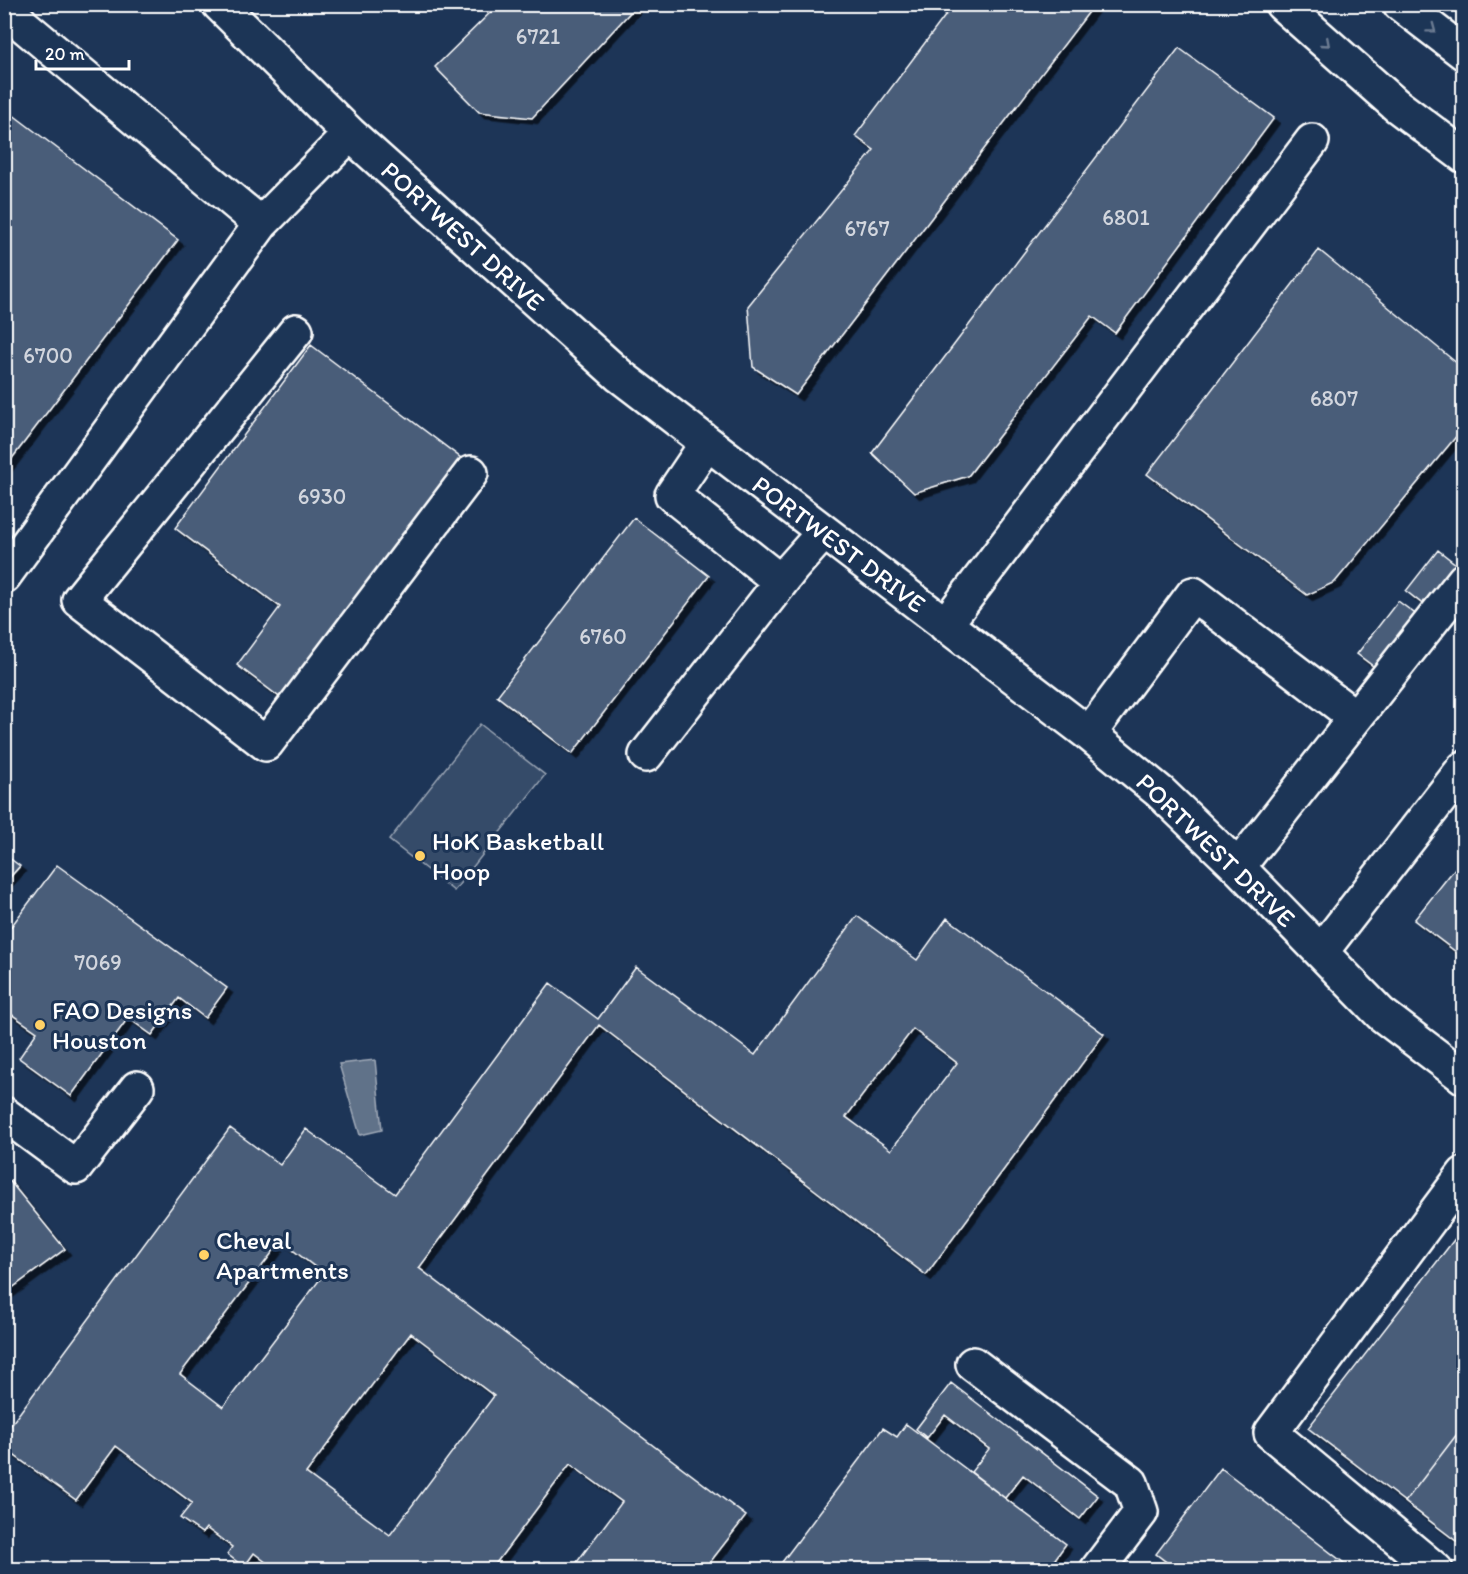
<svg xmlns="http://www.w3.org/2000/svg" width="1468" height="1574" font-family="Itim,sans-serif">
	<defs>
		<filter id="shadow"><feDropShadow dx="5.5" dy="5.5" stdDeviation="0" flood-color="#0009"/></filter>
	</defs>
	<rect width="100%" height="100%" fill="#1d3557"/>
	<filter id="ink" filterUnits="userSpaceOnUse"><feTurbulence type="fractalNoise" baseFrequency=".0167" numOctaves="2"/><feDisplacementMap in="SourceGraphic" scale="12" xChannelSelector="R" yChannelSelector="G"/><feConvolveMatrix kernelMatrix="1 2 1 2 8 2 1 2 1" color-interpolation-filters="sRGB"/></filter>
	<g filter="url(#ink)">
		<!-- green -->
		<path fill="#364b69" stroke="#9aa5b4" stroke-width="1.5" d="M480 724 545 775 454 891 389 840Z"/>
		<!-- water -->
		<path fill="#617289" stroke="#a0aab8" stroke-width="1.5" d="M375 1060 382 1130 360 1135 339 1064Z"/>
		<!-- building -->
		<path fill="#4a5d79" stroke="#fff" stroke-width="1.5" fill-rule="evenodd" filter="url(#shadow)" d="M499 4H638L532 118 479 112 435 67Z
			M954 4H1095L796 395 753 367 748 306 874 150 855 136Z
			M1179 48 1274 118 1115 333 1092 316 968 476 914 493 872 453Z
			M4 108 178 240 4 469Z
			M1319 250 1464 369V427L1335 582 1307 595 1147 474Z
			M311 345 469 464 286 702 237 665 280 607 175 528Z
			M634 518 709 576 572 754 497 696Z
			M1438 550 1457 565 1425 606 1406 591Z
			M1398 601 1418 616 1377 669 1357 654Z
			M4 854 20 866 4 884Z
			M1464 857V958L1414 920Z
			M57 865 227 988 205 1018 179 998 152 1035 128 1018 71 1096 19 1058 37 1032 4 1009V936Z
			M857 916 917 960 947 918 1104 1034 926 1275 599 1025 419 1268 746 1516 704 1570H571L622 1502 570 1464 491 1570H276L254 1553 244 1567 227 1554 232 1547 206 1528 202 1533 180 1518 192 1503 116 1446 76 1500 4 1448V1434L230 1128 280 1165 306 1129 395 1194 550 983 598 1019 636 967 755 1055ZM913 1029 957 1063 891 1150 846 1117ZM281 1241 324 1274 223 1407 180 1374ZM411 1333 494 1396 390 1535 306 1473Z
			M4 1174 65 1249 4 1294Z
			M1464 1227V1425L1405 1502 1308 1428Z
			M951 1383 1098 1496 1080 1519 1023 1475 1005 1498 971 1472 989 1449 945 1415 927 1438 916 1429Z
			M906 1424 1066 1544 1055 1559 1069 1570H776L883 1428 897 1437Z
			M1457 1434 1464 1440V1547L1405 1502Z
			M1221 1468 1353 1570H1177L1156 1554Z"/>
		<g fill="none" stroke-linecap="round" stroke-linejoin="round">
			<!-- minor casing -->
			<g stroke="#fff" stroke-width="38">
				<path id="minor" d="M5 4 23 25 261 224
					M219 4 350 134 620 376 1089 734 1160 792 1238 867 1381 1014 1464 1077
					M296 331 79 600 266 744 471 473
					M707 443 672 495 781 582
					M4 576 261 224 350 134
					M945 625 1312 141
					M1089 734 1193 594 1355 717
					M646 755 792 568 824 532
					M1238 867 1464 580
					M1321 952 1464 768
					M4 1114 76 1167 137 1088
					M973 1364 1131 1483 1141 1512 1097 1570
					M1436 1570 1271 1433 1464 1174"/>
			</g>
			<!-- highway casing -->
			<g stroke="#fff" stroke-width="38">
				<path id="highway" d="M1282 4 1396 105 1464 156
					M1400 4 1464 53"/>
			</g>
			<!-- minor -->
			<use href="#minor" stroke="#1d3557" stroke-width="33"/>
			<!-- highway -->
			<use href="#highway" stroke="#1d3557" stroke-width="33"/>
		</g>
		<!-- one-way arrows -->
		<defs><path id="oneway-chevron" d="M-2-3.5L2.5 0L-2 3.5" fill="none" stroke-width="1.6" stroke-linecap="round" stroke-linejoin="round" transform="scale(1.5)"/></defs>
		<g stroke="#6c7c92">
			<use href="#oneway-chevron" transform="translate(1432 29) rotate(37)"/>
			<use href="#oneway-chevron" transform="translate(1326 43) rotate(41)"/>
		</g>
	</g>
	<!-- markers -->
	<g fill="#ffd166" stroke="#1d3557" stroke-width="2">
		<circle cx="420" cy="856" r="6"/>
		<circle cx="40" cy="1025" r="6"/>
		<circle cx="204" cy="1255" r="6"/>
	</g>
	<g text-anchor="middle" stroke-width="6" stroke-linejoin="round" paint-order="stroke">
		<!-- number labels -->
		<g font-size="22" fill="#d2d6de">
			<text x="538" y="44">6721</text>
			<text x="1126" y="225">6801</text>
			<text x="867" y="236">6767</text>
			<text x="48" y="363">6700</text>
			<text x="1334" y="406">6807</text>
			<text x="322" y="504">6930</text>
			<text x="603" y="644">6760</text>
			<text x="98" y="970">7069</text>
		</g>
		<!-- street labels -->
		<g font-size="26" fill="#fff" stroke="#1d3557">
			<text transform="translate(463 236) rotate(42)" y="9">PORTWEST DRIVE</text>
			<text transform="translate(839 544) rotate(37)" y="9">PORTWEST DRIVE</text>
			<text transform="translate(1216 850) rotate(44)" y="9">PORTWEST DRIVE</text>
		</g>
		<!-- poi labels -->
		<g font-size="26" fill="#fff" stroke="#1d3557" text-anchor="start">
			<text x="432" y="850">HoK Basketball<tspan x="432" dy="30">Hoop</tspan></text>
			<text x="52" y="1019">FAO Designs<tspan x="52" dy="30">Houston</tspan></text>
			<text x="216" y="1249">Cheval<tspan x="216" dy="30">Apartments</tspan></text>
		</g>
	</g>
	<!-- margin -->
	<rect width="1468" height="1574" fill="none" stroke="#1d3557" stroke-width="24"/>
	<rect x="12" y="12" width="1444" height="1550" fill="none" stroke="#fff" stroke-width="2" filter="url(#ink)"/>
	<!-- scale -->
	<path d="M36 60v9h93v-9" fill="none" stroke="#ffffff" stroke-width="3"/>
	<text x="45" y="60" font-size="18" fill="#ffffff" stroke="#1d3557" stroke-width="4.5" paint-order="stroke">20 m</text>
</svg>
